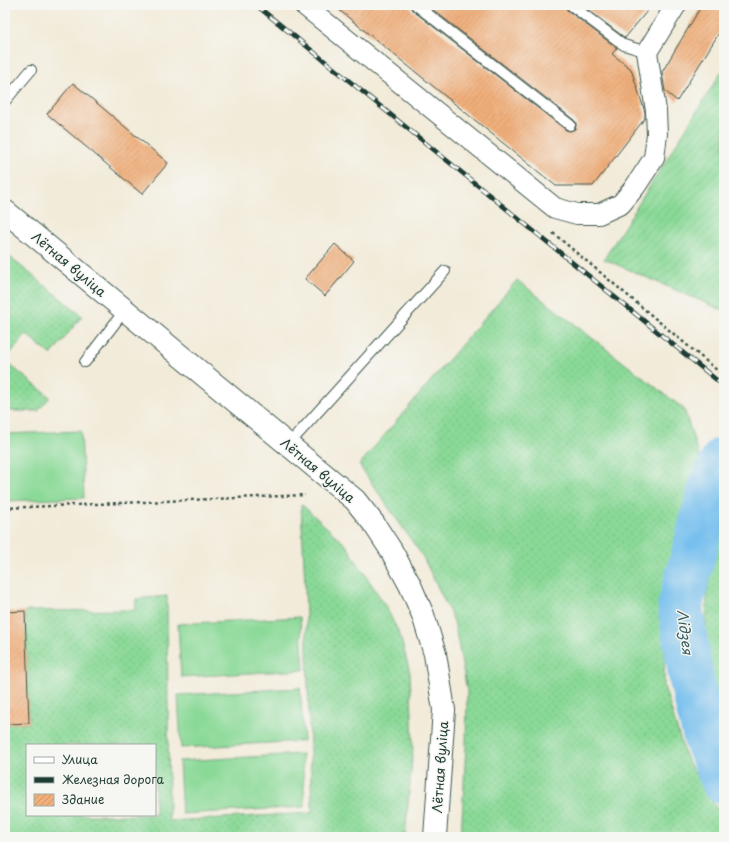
<svg xmlns="http://www.w3.org/2000/svg" width="729" height="842" font-family="'Playpen Sans',sans-serif">
	<defs>
		<pattern id="grass-dots" width="8" height="8" patternUnits="userSpaceOnUse"><rect width="8" height="8" fill="#8ad997"/><path d="M2 2h.1M6 6h.1" fill="none" stroke="#77bb83" stroke-width="1.8" stroke-linecap="round"/></pattern>
		<pattern id="garden-furrows" width="10" height="10" patternUnits="userSpaceOnUse"><rect width="10" height="10" fill="#8ad997"/><path d="M-1 1l2-2M0 10L10 0M9 11l2-2" fill="none" stroke="#77bb83"/></pattern>
		<pattern id="building-hatch" width="6" height="6" patternUnits="userSpaceOnUse"><rect width="6" height="6" fill="#f0af7a"/><path d="M-1 1l2-2M0 6l6-6M5 7l2-2" fill="none" stroke="#cd976a"/></pattern>
	</defs>
	<rect width="100%" height="100%" fill="#f6f6f2"/>
	<filter id="ink" filterUnits="userSpaceOnUse"><feTurbulence type="fractalNoise" baseFrequency=".025" numOctaves="2"/><feDisplacementMap in="SourceGraphic" scale="8" xChannelSelector="R" yChannelSelector="G"/><feConvolveMatrix kernelMatrix="1 2 1 2 8 2 1 2 1" color-interpolation-filters="sRGB"/></filter>
	<filter id="wash" filterUnits="userSpaceOnUse"><feTurbulence type="fractalNoise" baseFrequency=".012" numOctaves="4" result="noise"/><feDisplacementMap in="SourceGraphic" scale="16" xChannelSelector="R" yChannelSelector="G"/><feGaussianBlur stdDeviation="0.9" result="paint"/><feColorMatrix in="noise" values="0 0 0 0 0 0 0 0 0 0 0 0 0 0 0 0 0 1.4 0 .05"/><feComposite in="paint" operator="in"/></filter>
	<g filter="url(#wash)">
		<rect width="100%" height="100%" fill="#f2ebd9"/>
		<!-- grass -->
		<path fill="url(#grass-dots)" stroke="#548b66" fill-rule="evenodd" d="M5 253 82 316 51 355 26 334 5 360Z
			M517 280 684 409 701 462 667 592 664 686 686 758 724 820V837H461L466 745 467 691 454 621 423 557 359 465Z
			M5 361 50 397 38 411H5Z
			M301 504 346 545 385 605 400 635 410 673 412 716 413 749 405 837H5V724L29 723 25 611 135 610 136 599 167 596 169 821 312 813 305 586ZM27 745H155V815H27Z
			M724 514V747L721 742 704 679 707 590Z"/>
		<!-- garden -->
		<path fill="url(#garden-furrows)" stroke="#548b66" d="M724 68V311L604 259Z"/>
		<!-- pitch -->
		<path fill="#8ad997" stroke="#548b66" d="M81 431 84 498 5 501V434Z
			M300 617 304 670 181 677 178 624Z
			M300 688 304 741 181 748 178 695Z
			M302 754 305 807 182 814 179 761Z"/>
		<g fill="none" stroke-linecap="round" stroke-linejoin="round">
			<!-- river -->
			<path stroke="#76bfee" stroke-width="45" d="M724 459 712 483 680 606 692 683 706 739 724 782"/>
		</g>
		<g id="blocks">
			<!-- building -->
			<path fill="url(#building-hatch)" d="M333 5H410L412 10 566 130 570 131 575 129 576 126V123L574 120 427 5H565L567 10 617 48 612 54 631 69 645 112V118L593 186H556Z
				M582 5H652L625 38Z
				M702 5H724V25L677 101 665 91 662 72Z
				M73 83 168 163 142 194 47 114Z
				M335 244 354 261 325 296 305 279Z
				M25 611 29 723 5 724V612Z"/>
		</g>
	</g>
	<g filter="url(#ink)">
		<use href="#blocks" fill-opacity="0" stroke="#3f574d" stroke-width="1"/>
		<g fill="none" stroke-linecap="round" stroke-linejoin="round">
			<!-- service casing -->
			<g stroke="#3f574d" stroke-width="12">
				<path id="service" d="M416 5 570 125
					M571 5 624 45 647 52
					M5 101 31 70
					M85 362 125 310
					M288 445 445 271"/>
			</g>
			<!-- minor casing -->
			<g stroke="#3f574d" stroke-width="22">
				<path id="minor" d="M304 5 555 208 577 214H599L621 204 635 187 654 158 657 134 656 111 647 52 676 5"/>
			</g>
			<!-- tertiary casing -->
			<g stroke="#3f574d" stroke-width="24">
				<path id="tertiary" d="M5 211 355 500 374 524 391 550 410 585 423 615 435 654 444 710 435 837"/>
			</g>
			<!-- path -->
			<path stroke="#3f574d" stroke-width="2.5" stroke-dasharray="3 3" stroke-linecap="butt" d="M553 233 724 376
				M5 508 305 495
				M5 835 6 837"/>
			<!-- service -->
			<use href="#service" stroke="#fff" stroke-width="10"/>
			<!-- minor -->
			<use href="#minor" stroke="#fff" stroke-width="20"/>
			<!-- tertiary -->
			<use href="#tertiary" stroke="#fff" stroke-width="22"/>
			<!-- rail casing -->
			<g stroke="#1f3d34" stroke-width="4.5">
				<path id="rail" d="M256 5 724 386"/>
			</g>
			<!-- rail -->
			<use href="#rail" stroke="#f6f6f2" stroke-width="3" stroke-dasharray="9" stroke-linecap="butt"/>
		</g>
	</g>
	<g text-anchor="middle" stroke-width="3" stroke-linejoin="round" paint-order="stroke">
		<!-- street labels -->
		<g font-size="13" fill="#1f3d34" stroke="#f6f6f2">
			<text transform="translate(69 264) rotate(40)" y="5">Лётная вуліца</text>
			<text transform="translate(318 470) rotate(40)" y="5">Лётная вуліца</text>
			<text transform="translate(440 767) rotate(-86)" y="5">Лётная вуліца</text>
		</g>
		<!-- water labels -->
		<g font-size="14" font-style="italic" fill="#355e62" stroke="#f6f6f2">
			<text transform="translate(685 632) rotate(83)" y="5">Лідзея</text>
		</g>
	</g>
	<!-- margin -->
	<rect width="729" height="842" fill="none" stroke="#f6f6f2" stroke-width="20"/>
	<!-- legend -->
	<rect x="26" y="744" width="130" height="72" fill="#f6f6f2" stroke="#a0aca6"/>
	<rect x="34" y="757" width="20" height="6" fill="#ffffff" stroke="#a0aca6"/>
	<text x="62" y="764" font-size="12" fill="#1f3d34">Улица</text>
	<rect x="34" y="777" width="20" height="6" fill="#1f3d34" stroke="#a0aca6"/>
	<text x="62" y="784" font-size="12" fill="#1f3d34">Железная дорога</text>
	<rect x="34" y="794" width="20" height="12" fill="url(#building-hatch)" stroke="#a0aca6"/>
	<text x="62" y="804" font-size="12" fill="#1f3d34">Здание</text>
</svg>
